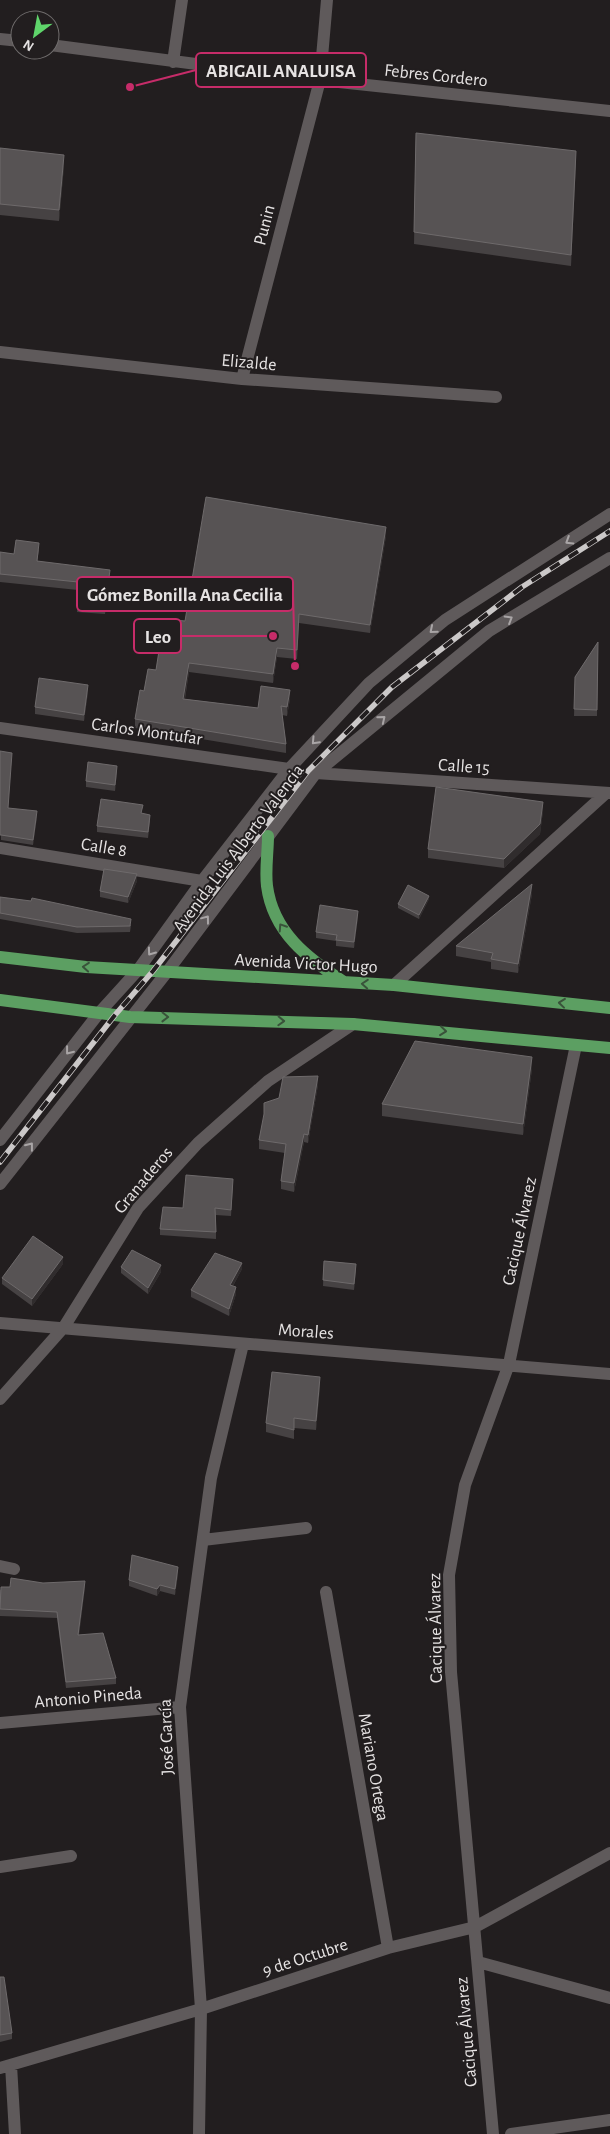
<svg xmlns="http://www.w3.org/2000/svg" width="610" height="2134" font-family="'Alegreya Sans',sans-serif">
	<rect width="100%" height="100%" fill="#221e1f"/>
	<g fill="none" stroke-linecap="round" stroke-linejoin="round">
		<!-- minor -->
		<path stroke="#5f5a5b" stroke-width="12" d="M0 39 20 41
			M50 45 320 80 610 111
			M173 62 182 0
			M0 352 242 379 496 397
			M242 379 320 80 327 0
			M0 728 289 769
			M316 773 610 793
			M0 848 202 881
			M394 985 605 794
			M0 1140 99 1013 138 970 202 881 289 769 369 683 445 620 610 514
			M0 1184 167 972 316 773 489 631 610 558
			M0 1323 610 1374
			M0 1399 64 1327 138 1208 198 1143 268 1081 353 1024
			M203 1540 306 1528
			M0 1566 14 1569
			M326 1592 388 1948
			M0 1723 180 1707
			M0 1867 71 1856
			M478 1962 610 1998
			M11 2065 15 2134
			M0 2068 201 2009 388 1948 475 1927 610 1853
			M199 2134 201 2009 180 1707 211 1478 243 1344
			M493 2134 451 1672 449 1575 465 1485 509 1364 576 1045
			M511 2134 610 2120"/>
		<!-- major -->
		<path stroke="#5c9f62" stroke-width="12" d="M268 836C268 852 265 870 267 886 273 932 307 958 344 982
			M0 957 86 967 394 985 610 1008
			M0 1000 130 1017 353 1024 610 1048"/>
		<!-- rail casing -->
		<g stroke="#cbc8c8" stroke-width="5.5">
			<path id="rail" d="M0 1162 115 1015 153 971 308 771 392 687 522 587 610 531"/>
		</g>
		<!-- rail -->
		<use href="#rail" stroke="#221e1f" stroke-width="4" stroke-dasharray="11" stroke-linecap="butt"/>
	</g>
	<!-- wall -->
	<path fill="#464243" d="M416 133 576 163 571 266 414 244Z
		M0 148 64 166 59 221 0 215Z
		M386 536 370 633 299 623 297 659 277 657 273 683 189 672 185 699 258 708 290 699 287 716 282 715 286 744V753L135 728V719L144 691 156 670Z
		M39 550 37 561 110 578 105 614 77 612 79 591 78 590 0 582V552L14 554Z
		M598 642 597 716H574L575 677Z
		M88 692 84 721 35 714V707Z
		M0 751 8 808 37 817 33 845 1 840Z
		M117 772 115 791 86 787V781Z
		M543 811 540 834 504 868 428 858V849Z
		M142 814 150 821 148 838 97 832V826Z
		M137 881 128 903 100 897V891Z
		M532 894 518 973 491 969V962L456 956V946Z
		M0 897 131 925 130 932 77 933 0 919Z
		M429 899 419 919 398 908V904Z
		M358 917 354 948 336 946V941L316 938V932Z
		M532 1069 523 1135 382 1116V1104Z
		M318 1085 308 1143 304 1142 294 1192 281 1189V1181L285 1153 259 1149V1140L264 1116Z
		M233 1185 231 1216 216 1215V1239L160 1235V1229L183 1208Z
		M324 1261 356 1270 354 1290 323 1286Z
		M63 1264 32 1306 2 1284V1278Z
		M121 1267 161 1272 148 1294 121 1273Z
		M242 1269 233 1286 236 1294 229 1316 191 1297V1290Z
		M320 1386 316 1430 294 1428V1439L266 1432V1423Z
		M178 1574 175 1595 160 1591 157 1596 129 1586V1580Z
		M43 1583 85 1587 79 1635 116 1678V1684L66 1688 57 1618 0 1616V1590L10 1587Z
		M0 1977 12 2033V2039L0 2042Z"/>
	<!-- shaded-wall -->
	<path fill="#302c2d" d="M576 151V163L571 266V255Z
		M64 155V166L59 221V210Z
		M386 527V536L370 633V625Z
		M110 570V578L105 614V607Z
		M299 614V623L297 659V650Z
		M277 648V657L273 683V674Z
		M189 663V672L183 708V699Z
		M88 685V692L84 721V715Z
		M290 690V699L287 716V707Z
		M117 766V772L115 791V785Z
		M543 802V811L540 834 504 868V859Z
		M37 811V817L33 845V840Z
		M137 874V881L128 903V897Z
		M532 884V894L518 973V964Z
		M429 896V899L419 919V915Z
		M358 911V917L354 948V942Z
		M532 1057V1069L523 1135V1124Z
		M318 1076V1085L308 1143V1135Z
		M304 1134V1142L294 1192V1183Z
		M63 1257V1264L32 1306V1299Z
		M242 1263V1269L230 1291V1285Z
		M161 1265V1272L148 1294V1288Z
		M236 1287V1294L229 1316V1309Z
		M320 1377V1386L316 1430V1421Z
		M178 1567V1574L175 1595V1589Z
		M85 1581V1587L78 1642V1635Z
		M160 1585V1591L157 1596V1589Z"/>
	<!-- building -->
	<path fill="#575354" stroke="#6e6a6b" d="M416 133 576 151 571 255 414 232Z
		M0 148 64 155 59 210 0 204Z
		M206 497 386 527 370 625 299 614 297 650 277 648 273 674 189 663 183 699 258 708 261 686 290 690 287 707 281 706 286 744 135 719 140 690 144 691 148 669 156 670 164 619 185 621Z
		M16 540 39 543 37 561 110 570 105 607 77 604 80 583 78 582 0 574V552L14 554Z
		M598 642 597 710 574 709 575 677Z
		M39 678 88 685 84 715 35 707Z
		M0 751 12 753 8 808 37 811 33 840 1 835H0Z
		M88 762 117 766 115 785 86 781Z
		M436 787 543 802 540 824 504 859 428 849Z
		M101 799 143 805 141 813 150 815 148 832 97 826Z
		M104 869 137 874 128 897 100 891Z
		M532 884 518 964 491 959 493 953 456 946Z
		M408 885 429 896 419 915 398 904Z
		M0 897 31 901 32 898 131 919 130 926 77 927 0 913Z
		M320 905 358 911 354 942 336 940 337 935 316 932Z
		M415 1041 532 1057 523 1124 382 1104Z
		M318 1076 308 1135 304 1134 294 1183 281 1181 286 1144 259 1140 264 1114V1103L279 1098 283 1077Z
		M186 1175 233 1179 231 1210 215 1208 216 1232 160 1229 163 1207 183 1208Z
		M33 1236 63 1257 32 1299 2 1278Z
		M132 1250 161 1265 148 1288 121 1267Z
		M215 1253 242 1263 230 1285 236 1287 229 1309 191 1290Z
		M324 1261 356 1264 354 1284 323 1280Z
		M272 1372 320 1377 316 1421 294 1418V1430L266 1423Z
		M132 1555 178 1567 175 1589 160 1585 157 1589 129 1580Z
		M11 1578 43 1583 85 1581 78 1635 103 1633 116 1678 66 1682 57 1612 0 1609 1 1587H10Z
		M0 1977H4L12 2033 0 2035Z"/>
	<!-- one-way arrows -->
	<defs><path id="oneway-chevron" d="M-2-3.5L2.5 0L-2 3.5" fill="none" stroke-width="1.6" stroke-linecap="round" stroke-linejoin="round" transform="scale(1.25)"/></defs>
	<g stroke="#a9a5a6">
		<use href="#oneway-chevron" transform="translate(569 541) rotate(148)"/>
		<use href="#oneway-chevron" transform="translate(509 619) rotate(-31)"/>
		<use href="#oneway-chevron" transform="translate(433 630) rotate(140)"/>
		<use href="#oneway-chevron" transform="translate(382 719) rotate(-39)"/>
		<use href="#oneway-chevron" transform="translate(315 741) rotate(133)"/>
		<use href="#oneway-chevron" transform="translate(206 919) rotate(-53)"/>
		<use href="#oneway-chevron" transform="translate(151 952) rotate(126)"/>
		<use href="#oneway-chevron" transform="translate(69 1051) rotate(128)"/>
		<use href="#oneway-chevron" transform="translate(30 1146) rotate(-52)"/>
	</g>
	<g stroke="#39523a">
		<use href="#oneway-chevron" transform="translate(282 927) rotate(-123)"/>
		<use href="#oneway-chevron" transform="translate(86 967) rotate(-175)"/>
		<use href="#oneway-chevron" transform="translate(365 984) rotate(-176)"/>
		<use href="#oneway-chevron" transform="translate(562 1003) rotate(-174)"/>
		<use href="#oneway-chevron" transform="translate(165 1017) rotate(1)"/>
		<use href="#oneway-chevron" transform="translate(281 1021) rotate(2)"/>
		<use href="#oneway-chevron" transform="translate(443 1031) rotate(6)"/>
	</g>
	<g text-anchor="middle" stroke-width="4" stroke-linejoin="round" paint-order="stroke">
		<!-- street labels -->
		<g font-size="18" fill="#e6e3e3" stroke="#221e1f">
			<text transform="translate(436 75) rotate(6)" y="6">Febres Cordero</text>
			<text transform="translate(264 225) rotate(-76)" y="6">Punin</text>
			<text transform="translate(249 362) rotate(5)" y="6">Elizalde</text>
			<text transform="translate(147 731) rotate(8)" y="6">Carlos Montufar</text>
			<text transform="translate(464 766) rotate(4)" y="6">Calle 15</text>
			<text transform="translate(104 847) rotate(9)" y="6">Calle 8</text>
			<text transform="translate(238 848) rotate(-53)" y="6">Avenida Luis Alberto Valencia</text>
			<text transform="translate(306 963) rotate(3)" y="6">Avenida Victor Hugo</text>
			<text transform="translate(143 1180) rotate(-50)" y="6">Granaderos</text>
			<text transform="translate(519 1231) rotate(-78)" y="6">Cacique Álvarez</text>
			<text transform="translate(306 1331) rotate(4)" y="6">Morales</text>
			<text transform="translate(435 1628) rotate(-91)" y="6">Cacique Álvarez</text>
			<text transform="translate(88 1697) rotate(-5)" y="6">Antonio Pineda</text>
			<text transform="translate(166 1737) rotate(-92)" y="6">José García</text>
			<text transform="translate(374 1767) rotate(80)" y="6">Mariano Ortega</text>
			<text transform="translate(305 1957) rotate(-18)" y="6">9 de Octubre</text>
			<text transform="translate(466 2032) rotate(-95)" y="6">Cacique Álvarez</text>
		</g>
	</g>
	<!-- callouts -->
	<path fill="none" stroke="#c62c69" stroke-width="2" d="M130 87L196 70M295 666L293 594M273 636L181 636"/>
	<g fill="#c62c69" stroke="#221e1f" stroke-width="2">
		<circle cx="130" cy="87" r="5"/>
		<circle cx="295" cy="666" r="5"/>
		<circle cx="273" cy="636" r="5"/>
	</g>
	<g fill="#221e1f" stroke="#c62c69" stroke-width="2">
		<rect x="196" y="53" width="170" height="34" rx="5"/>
		<rect x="77" y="577" width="216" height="34" rx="5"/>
		<rect x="134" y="619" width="47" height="34" rx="5"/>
	</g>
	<g font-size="19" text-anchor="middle" font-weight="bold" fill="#e6e3e3">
		<text x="281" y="77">ABIGAIL ANALUISA</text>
		<text x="185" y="601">Gómez Bonilla Ana Cecilia</text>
		<text x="158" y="643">Leo</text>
	</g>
	<!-- north arrow -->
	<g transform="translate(35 35) rotate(212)"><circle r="24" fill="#221e1f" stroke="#706d6d"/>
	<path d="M0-4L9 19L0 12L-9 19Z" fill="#5fd56b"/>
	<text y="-8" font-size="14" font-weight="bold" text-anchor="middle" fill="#e6e3e3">N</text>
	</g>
</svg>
